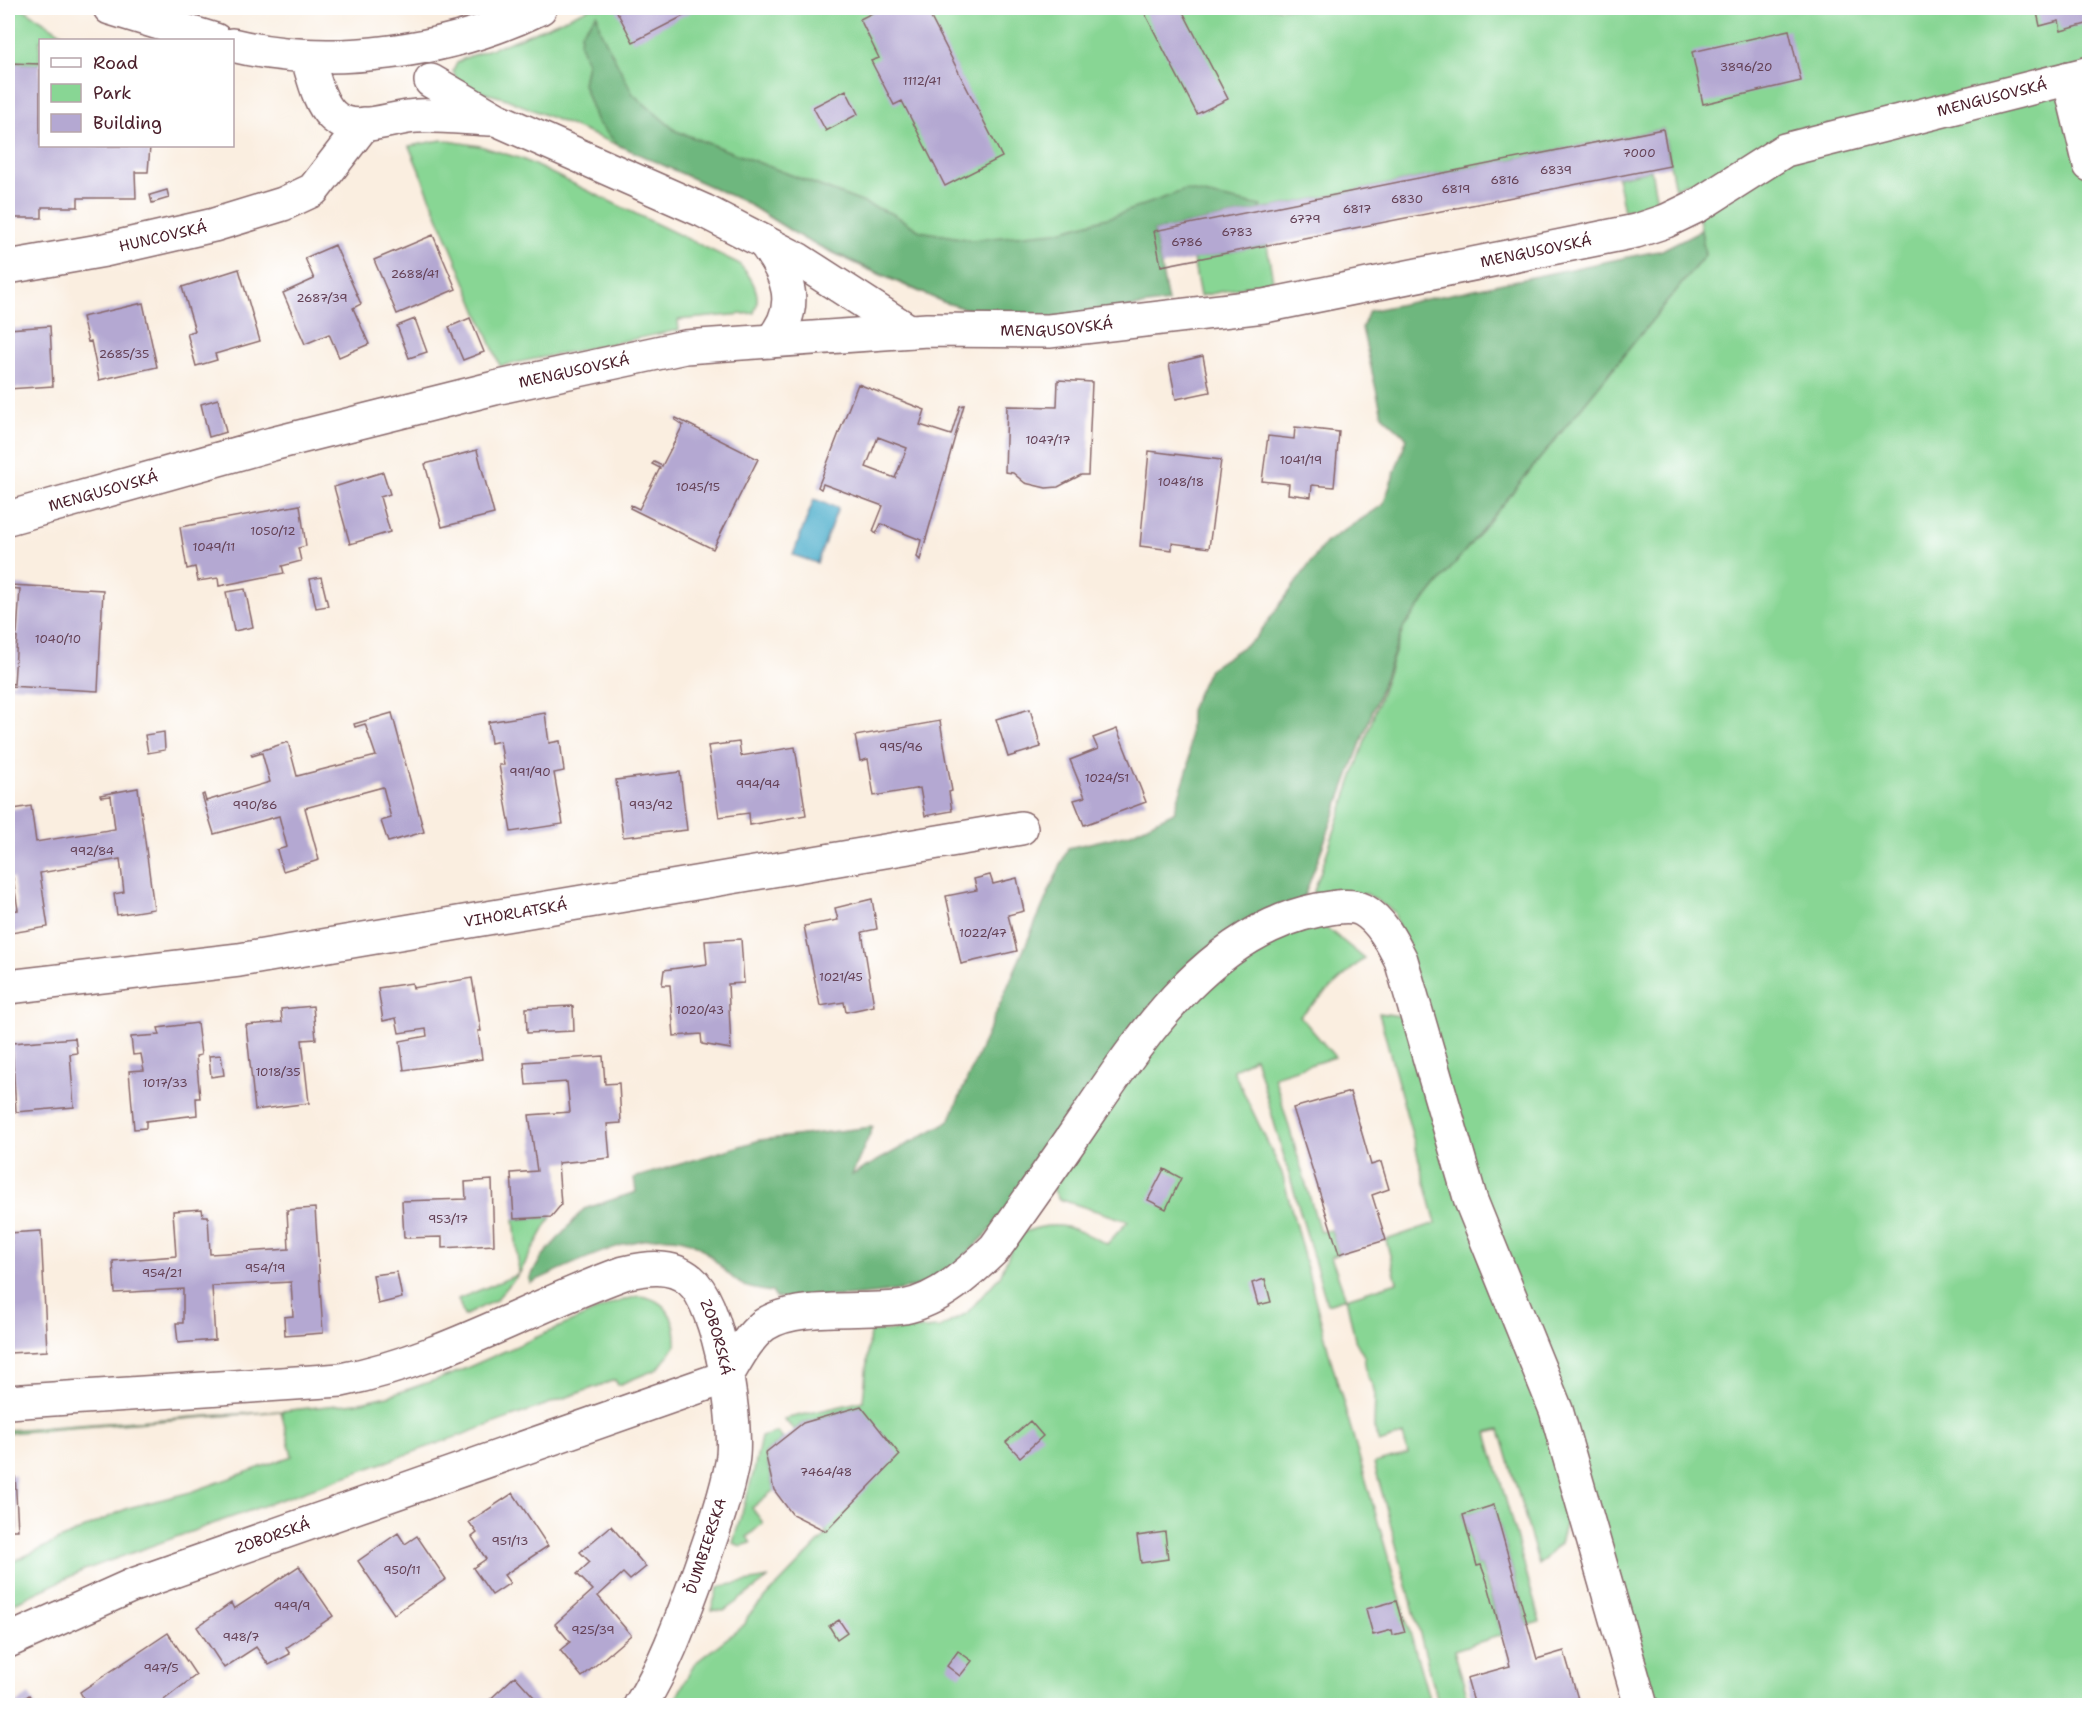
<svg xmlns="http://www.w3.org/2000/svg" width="2097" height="1713" font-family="'Shantell Sans',sans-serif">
	<rect width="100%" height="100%" fill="#fff"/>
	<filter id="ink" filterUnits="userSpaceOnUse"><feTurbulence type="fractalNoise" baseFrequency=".0167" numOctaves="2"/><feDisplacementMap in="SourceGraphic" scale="12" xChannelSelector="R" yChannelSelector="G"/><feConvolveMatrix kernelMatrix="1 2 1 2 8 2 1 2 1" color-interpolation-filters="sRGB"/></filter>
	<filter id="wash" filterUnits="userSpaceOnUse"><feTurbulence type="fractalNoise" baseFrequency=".008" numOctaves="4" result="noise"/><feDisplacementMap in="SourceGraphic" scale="24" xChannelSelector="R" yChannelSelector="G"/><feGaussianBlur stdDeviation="1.35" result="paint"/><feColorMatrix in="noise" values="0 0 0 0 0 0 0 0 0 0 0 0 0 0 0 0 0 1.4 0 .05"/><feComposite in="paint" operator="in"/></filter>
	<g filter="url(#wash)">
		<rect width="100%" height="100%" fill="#faeee0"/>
		<!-- green -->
		<path fill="#88d694" stroke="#697a60" stroke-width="1.5" d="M8 8H22L72 40H40V64L8 63Z
			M590 8H2089V1705H1651L1478 1202 1394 912 1367 894 1312 897 1404 626 1705 255 1697 206 1687 182 1675 189 1663 129 1154 231 985 314 943 302 867 269 804 239 745 202 630 150 504 98 459 86 453 71 457 63 465 58 513 41Z
			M442 140 480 146 522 159 738 263C752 277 763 294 754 313L678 320 679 330 500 366 409 146Z
			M1651 170 1657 202 1624 211 1617 177Z
			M1267 245 1273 281 1200 296 1193 259Z
			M1322 924 1364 958 1300 1016 1335 1057 1274 1076 1320 1232 1331 1230 1339 1254 1331 1257 1346 1298 1397 1282 1386 1240 1436 1223 1379 1013 1400 1016 1411 1026 1563 1468 1568 1515 1560 1543 1539 1565 1500 1430 1487 1433 1540 1622 1528 1625 1494 1506 1463 1515 1477 1566 1481 1565 1502 1635 1454 1650 1470 1705H1439L1374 1463 1408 1454 1403 1435 1379 1443 1374 1428 1375 1395 1373 1386 1367 1377 1364 1356 1355 1340 1346 1298 1327 1304 1255 1057 1233 1070 1282 1173 1331 1360 1431 1705 672 1706 694 1664 745 1624 748 1616 827 1534 825 1530 861 1406 803 1423 794 1430 784 1419 863 1401 870 1332 940 1328 967 1313 1000 1276 1017 1235C1056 1218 1070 1226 1107 1244L1128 1221 1059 1199 1053 1189 1107 1102 1224 964 1288 929Z
			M551 1217 519 1274 496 1300 464 1316 458 1299 519 1274 514 1219Z
			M638 1296C666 1298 677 1319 676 1345L658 1369 618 1385 615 1380 84 1570 8 1606V1564L128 1508 191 1492 292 1456 281 1411 8 1433V1430L281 1411 356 1403 388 1396 453 1374 614 1303Z
			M777 1432 783 1439 765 1453 774 1490 752 1508 763 1523 747 1537 751 1543 741 1546 733 1543 754 1471 761 1437Z
			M769 1578 724 1611 711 1610 718 1588 722 1586Z"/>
		<!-- forest -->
		<path fill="#6eb77e" stroke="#5c6b54" stroke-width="1.5" d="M597 14 600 30 633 94 676 131 893 214 920 231 972 240 1056 232 1111 217 1185 190 1261 206 1259 210 1154 231 1168 302 1051 319 985 314 943 302 804 239 745 202 618 145 597 122 583 84 587 63 580 44 581 33Z
			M1701 230 1705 255 1404 626 1304 897 1256 924 1005 1216C985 1235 960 1264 936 1278 900 1299 818 1296 776 1298L772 1292C762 1290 750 1290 741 1284 725 1275 714 1255 696 1245 653 1220 571 1266 530 1283L529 1279 542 1257 584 1209 636 1192 634 1178 760 1140 873 1127 852 1175 949 1121 1068 848 1129 834 1174 812 1189 765 1190 710 1209 669 1255 639 1325 543 1383 505 1407 438 1382 415 1362 328 1369 311 1662 250Z"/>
		<!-- water -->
		<path fill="#4cadcb" stroke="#4b667b" stroke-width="1.5" d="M814 499 838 508 817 563 793 555Z"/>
		<g id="blocks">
			<!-- building -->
			<path fill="#b4a8d2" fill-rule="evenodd" d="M615 8H699L633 42Z
				M882 8H926L1002 157 945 186 902 101 894 105 871 61 879 58 860 19Z
				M1142 8H1181L1228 99 1197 114Z
				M2036 8H2090V23L2061 31 2059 21 2040 26Z
				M1789 30 1801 81 1703 104 1692 52Z
				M8 63 40 64V146H150L148 172H135L136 198H78V207H42V218H8Z
				M846 90 858 114 826 131 813 107Z
				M1663 129 1670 166 1161 266 1154 231Z
				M167 190 169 198 152 203 150 195Z
				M433 235 456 289 397 314 374 260Z
				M335 245 361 304 353 308 369 344 339 357 329 334 305 344 283 293 314 279 305 258Z
				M239 269 260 341 215 354 217 360 196 366 187 333 195 331 182 287Z
				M143 303 157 367 99 380 91 341 88 342 82 317Z
				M470 318 484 352 463 360 449 327Z
				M415 319 427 352 409 358 397 326Z
				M50 326 53 386 8 389V329Z
				M1203 356 1210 392 1176 399 1169 364Z
				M1058 380 1092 382 1088 475H1081L1058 487 1046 488 1025 483 1013 473 1005 472 1007 406 1057 407Z
				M858 384 925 410 920 425 951 435 960 406 964 405 920 560 917 557 921 540 881 524 876 534 873 531 883 506 823 484 821 489 818 487ZM878 437 907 448 895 478 866 467Z
				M218 399 226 432 209 437 201 404Z
				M676 418 758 459 713 549 630 508 631 505 639 509 660 468 652 464 654 462 662 466 683 425 675 420Z
				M1295 427 1339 432 1334 487 1312 485 1311 497 1288 494 1289 484 1262 481 1268 436 1294 439Z
				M477 450 494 514 442 527 425 464Z
				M1149 451 1221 460 1209 548 1172 543V550L1140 546Z
				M383 472 390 494 380 497 390 532 350 544 334 487Z
				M300 505 306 546 298 548 301 561 282 566 284 573 219 586 218 578 198 581 195 567 187 569 180 527Z
				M321 577 328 606 316 608 310 579Z
				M10 585 103 590 98 691 8 686V683L14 684 17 637 8 634H17L20 589 10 588Z
				M245 589 253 627 234 631 226 592Z
				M1030 709 1041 747 1008 757 996 719Z
				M392 713 424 832 388 842 381 821 391 818 383 787 305 808 319 860 283 871 277 850 287 847 279 816 214 834 202 795 204 794 206 801 270 782 262 753 252 756 251 754 288 742 297 776 376 756 365 724 355 727 354 724Z
				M545 713 549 743 560 741 564 771 554 773 563 824 511 832 499 765H504L500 741 491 743 488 722Z
				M940 721 952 791 949 792 952 811 925 816 920 788 874 796 868 759 860 761 855 736Z
				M1117 729 1146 802 1084 825 1074 800 1085 797 1070 760 1098 749 1093 738Z
				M164 732 165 750 148 753 145 735Z
				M739 742 741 756 795 747 806 815 750 825 749 813 719 817 708 746Z
				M680 772 687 830 623 837 616 780Z
				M138 788 154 909 117 915 114 894 124 892 120 859 40 873 48 927 11 933 8 911 18 910 13 878 8 879V810L31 806 36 842 115 829 111 796 101 797 100 795Z
				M990 875 993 884 1017 878 1024 911 1008 915 1017 951 961 964 946 896 977 890 974 879Z
				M872 899 877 929 862 932 874 1006 846 1012 844 1002 820 1006 804 926 838 920 835 908Z
				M741 939 744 983 728 984 731 1049 702 1044 701 1034 674 1036 670 985H662L664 970 707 964 705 941Z
				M472 978 481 1031H478L482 1059 404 1070 400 1041 427 1036 426 1029 399 1033 396 1018 383 1021 378 988 412 983 413 988Z
				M313 1006 316 1039 302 1040 309 1103 255 1110 246 1025 282 1022 281 1009Z
				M573 1006 574 1031 527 1033 526 1008Z
				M197 1023 201 1055 196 1056 200 1098H196L197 1115 146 1121V1128L134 1129 129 1071 144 1070 141 1054 133 1055 131 1037 160 1035 158 1028Z
				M75 1038 77 1053 70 1054 74 1107 16 1112 12 1043Z
				M221 1055 224 1075 211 1077 209 1056Z
				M603 1056 605 1084 619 1083 621 1123 607 1124 610 1158 558 1163 561 1205 551 1217 514 1219 511 1173 537 1171 529 1115 570 1112 567 1082 526 1085 524 1062Z
				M1350 1092 1371 1165 1381 1162 1389 1189 1372 1195 1386 1240 1339 1254 1293 1108Z
				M1164 1169 1181 1178 1166 1209 1148 1200Z
				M492 1180 494 1245 442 1248V1237L404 1238 402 1201 466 1199 465 1182Z
				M315 1208 323 1333 285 1336 284 1317 293 1316 291 1282 212 1286 215 1340 178 1343 176 1323H183V1289L115 1293 113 1261 176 1256 173 1211 202 1209 203 1216H208L210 1254 289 1249 287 1210Z
				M41 1231 47 1351 9 1353 8 1267H13L11 1235H8V1233Z
				M397 1272 402 1298 378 1304 373 1275Z
				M1265 1279 1271 1302 1258 1305 1252 1283Z
				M861 1406 900 1455 826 1531 792 1514 774 1490 765 1453 803 1423Z
				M1030 1421 1043 1436 1020 1457 1006 1442Z
				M8 1475H15L18 1530H8Z
				M513 1493 548 1546 504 1575 510 1583 492 1595 473 1568 486 1559 472 1537 477 1533 469 1522Z
				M1494 1505 1537 1659 1564 1651 1580 1706H1475L1467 1678 1510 1666 1487 1581 1481 1565 1477 1566 1463 1515Z
				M611 1526 646 1567 630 1580 623 1573 598 1596 631 1635 582 1677 560 1650 570 1642 555 1624 593 1590 577 1574 590 1562 580 1552Z
				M1165 1532 1168 1559 1141 1563 1137 1536Z
				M398 1533 405 1544 417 1536 446 1579 394 1614 358 1561Z
				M299 1566 333 1616 286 1648 290 1654 269 1665 256 1647 224 1668 197 1627 231 1603 234 1609Z
				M1396 1601 1405 1632 1393 1635 1392 1630 1373 1635 1366 1609Z
				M839 1620 847 1632 837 1639 829 1626Z
				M168 1633 196 1675 156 1706H88L80 1692Z
				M958 1651 972 1661 960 1676 947 1666Z
				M515 1676 542 1706H483Z
				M29 1695 36 1706H13Z"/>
		</g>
	</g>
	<g filter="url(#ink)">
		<use href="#blocks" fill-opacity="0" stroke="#88676a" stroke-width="1.5"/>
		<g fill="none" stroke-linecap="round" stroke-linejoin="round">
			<!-- minor casing -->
			<g stroke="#88676a" stroke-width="36">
				<g id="minor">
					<path d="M110 8 215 40"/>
					<path d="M232 45C330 69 450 52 540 8"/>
					<path d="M307 56C313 74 318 102 332 115 353 136 391 117 417 116 441 115 466 118 490 119"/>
					<path d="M2069 78 2090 165"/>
					<path d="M431 81 496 119 704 211 799 260 909 331"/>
					<path d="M764 242C788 274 802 307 771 341"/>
					<path id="s1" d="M8 267 105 250 214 225 283 204 313 190 364 124"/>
					<path id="s2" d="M8 518 272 444 495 388 685 347 927 330 1049 331 1264 306 1636 231 1666 221 1697 206 1785 150 2090 73"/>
					<path id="s3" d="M8 987 239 960 1021 828"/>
					<path d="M726 1377C737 1359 747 1338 764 1325 796 1303 864 1313 904 1307 940 1300 970 1272 995 1248 1024 1207 1053 1166 1081 1125 1140 1039 1208 932 1318 910 1331 908 1350 903 1363 910 1381 920 1392 942 1401 960L1471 1201 1556 1410 1641 1706"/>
					<path id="s4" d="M8 1402 341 1380C441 1361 529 1307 624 1273 646 1268 671 1264 690 1280 720 1304 739 1426 732 1463 725 1500 711 1537 699 1572 682 1618 666 1664 640 1706"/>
					<path id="s5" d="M8 1641 133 1585 726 1377"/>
				</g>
			</g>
			<!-- minor -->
			<use href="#minor" stroke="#fff" stroke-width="33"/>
		</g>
	</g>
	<g text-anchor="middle" stroke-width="4.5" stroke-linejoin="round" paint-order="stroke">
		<!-- number labels -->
		<g font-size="12" fill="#644155">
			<text x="1746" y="71">3896/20</text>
			<text x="922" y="85">1112/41</text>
			<text x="1639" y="157">7000</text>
			<text x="1556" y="174">6839</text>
			<text x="1505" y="184">6816</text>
			<text x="1456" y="193">6819</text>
			<text x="1407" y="203">6830</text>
			<text x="1357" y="213">6817</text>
			<text x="1305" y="223">6779</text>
			<text x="1237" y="236">6783</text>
			<text x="1187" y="246">6786</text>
			<text x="415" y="278">2688/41</text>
			<text x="322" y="302">2687/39</text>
			<text x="124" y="358">2685/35</text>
			<text x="1048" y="444">1047/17</text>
			<text x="1301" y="464">1041/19</text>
			<text x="1181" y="486">1048/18</text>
			<text x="698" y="491">1045/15</text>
			<text x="273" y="535">1050/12</text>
			<text x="214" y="551">1049/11</text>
			<text x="58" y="643">1040/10</text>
			<text x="901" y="751">995/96</text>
			<text x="530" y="776">991/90</text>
			<text x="1107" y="782">1024/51</text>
			<text x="758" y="788">994/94</text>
			<text x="255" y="809">990/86</text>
			<text x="651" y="809">993/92</text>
			<text x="92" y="855">992/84</text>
			<text x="983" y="937">1022/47</text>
			<text x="841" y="981">1021/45</text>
			<text x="700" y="1014">1020/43</text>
			<text x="278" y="1076">1018/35</text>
			<text x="165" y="1087">1017/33</text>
			<text x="448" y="1223">953/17</text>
			<text x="265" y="1272">954/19</text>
			<text x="162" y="1277">954/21</text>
			<text x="826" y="1476">7464/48</text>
			<text x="510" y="1545">951/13</text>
			<text x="402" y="1574">950/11</text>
			<text x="292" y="1610">949/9</text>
			<text x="593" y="1634">925/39</text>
			<text x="241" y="1641">948/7</text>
			<text x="161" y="1672">947/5</text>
		</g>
		<!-- street labels -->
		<g font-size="15" fill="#4a1f2b" stroke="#fff">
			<text dy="5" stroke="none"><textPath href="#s2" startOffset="2043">MENGUSOVSKÁ</textPath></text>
			<text dy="5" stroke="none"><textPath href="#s1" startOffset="158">HUNCOVSKÁ</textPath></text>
			<text dy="5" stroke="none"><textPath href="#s2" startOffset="1557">MENGUSOVSKÁ</textPath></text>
			<text dy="5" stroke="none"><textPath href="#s2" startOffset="1071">MENGUSOVSKÁ</textPath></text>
			<text dy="5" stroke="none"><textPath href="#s2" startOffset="585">MENGUSOVSKÁ</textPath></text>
			<text dy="5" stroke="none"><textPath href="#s2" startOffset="99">MENGUSOVSKÁ</textPath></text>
			<text dy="5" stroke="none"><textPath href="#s3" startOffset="513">VIHORLATSKÁ</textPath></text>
			<text dy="5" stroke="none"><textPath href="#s4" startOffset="770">ZOBORSKÁ</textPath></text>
			<text dy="5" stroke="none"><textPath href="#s5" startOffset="285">ZOBORSKÁ</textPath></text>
			<text transform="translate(706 1546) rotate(-72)" y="5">ĎUMBIERSKA</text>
		</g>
	</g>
	<!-- margin -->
	<rect width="2097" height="1713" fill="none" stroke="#fff" stroke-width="30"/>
	<!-- legend -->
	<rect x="39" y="39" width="195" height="108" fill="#ffffff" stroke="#b7a5aa" stroke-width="1.5"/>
	<rect x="51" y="58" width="30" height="9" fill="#ffffff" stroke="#b7a5aa" stroke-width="1.5"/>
	<text x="93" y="69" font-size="18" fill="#4a1f2b">Road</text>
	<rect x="51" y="84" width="30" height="18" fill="#88d694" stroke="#b7a5aa" stroke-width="1.5"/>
	<text x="93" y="99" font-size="18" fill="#4a1f2b">Park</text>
	<rect x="51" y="114" width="30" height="18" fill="#b4a8d2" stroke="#b7a5aa" stroke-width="1.5"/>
	<text x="93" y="129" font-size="18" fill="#4a1f2b">Building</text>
</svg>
